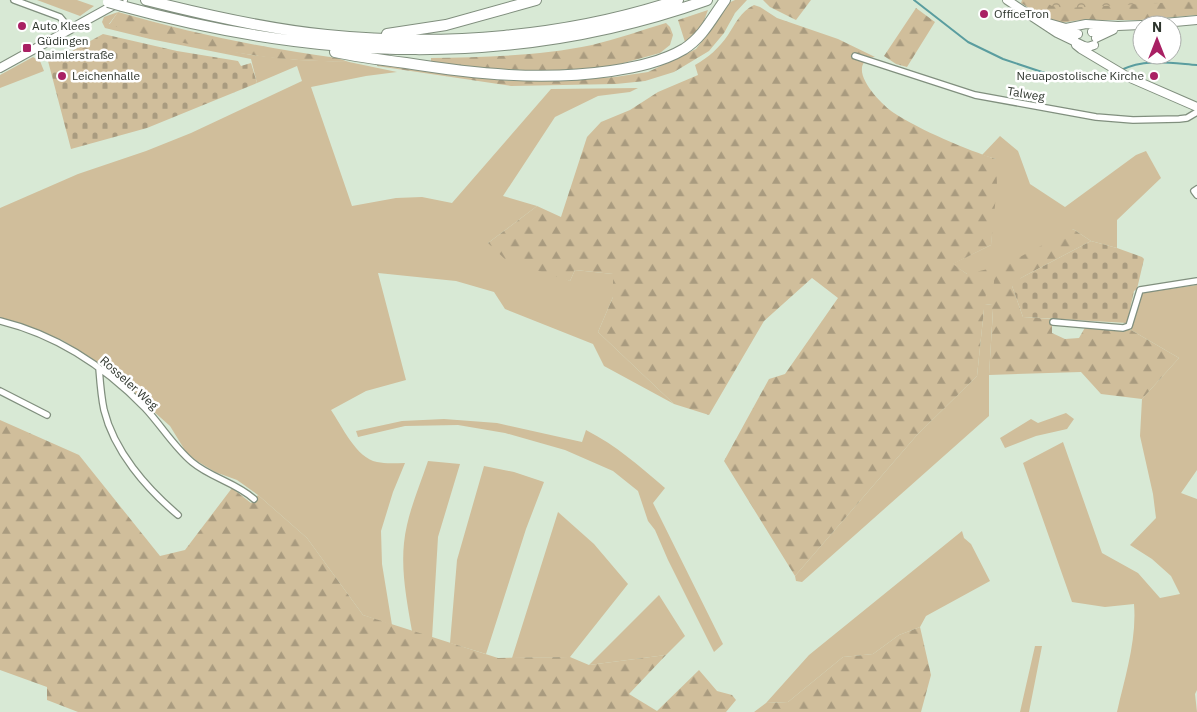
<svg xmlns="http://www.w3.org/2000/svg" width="1197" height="712" font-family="'IBM Plex Sans',sans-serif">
	<defs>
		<pattern id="forest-firs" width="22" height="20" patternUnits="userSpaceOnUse" patternTransform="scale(1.25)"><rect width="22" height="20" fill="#d0be9b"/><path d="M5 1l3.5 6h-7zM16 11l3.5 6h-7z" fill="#a99b7f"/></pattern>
		<pattern id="cemetery-stones" width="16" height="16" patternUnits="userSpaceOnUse" patternTransform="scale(1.25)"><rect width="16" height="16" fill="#d0be9b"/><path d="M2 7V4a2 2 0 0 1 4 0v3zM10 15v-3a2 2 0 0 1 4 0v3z" fill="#a99b7f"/></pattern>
		<pattern id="park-crowns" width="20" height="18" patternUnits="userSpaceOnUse" patternTransform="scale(1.25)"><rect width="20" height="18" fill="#d0be9b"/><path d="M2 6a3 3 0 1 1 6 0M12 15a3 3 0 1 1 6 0" fill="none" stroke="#a99b7f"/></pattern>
	</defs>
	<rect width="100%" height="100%" fill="#d8e9d5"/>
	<!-- grass -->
	<path fill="#d0be9b" d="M37 0H77L94 6 80 16Z
		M118 12 109 24 207 47 252 55 299 60 349 62 397 72 366 76 311 87 352 206 396 198 422 197 452 203 551 89 638 88 630 92 598 96 555 117 503 196 537 206 488 243 570 281 575 270 613 274V297L598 332 674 404 604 366 593 344 505 309 494 292 456 281 378 273 406 380 366 391 331 410C342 426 356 458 377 462 386 464 396 463 405 463L393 492 381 531 382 564 392 625 363 615 307 538 258 495 237 480 215 472 197 461 186 452 170 426 99 363 62 340 0 317V208L78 174 146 151 191 133 302 81 297 66 257 83 251 59 150 39 105 28 102 22 104 17Z
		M33 57 40 61 44 71 0 88V75Z
		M1000 136 1018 151 1030 184 1065 207 1136 155 1146 151 1161 178 1117 220V248L1091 241 1073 229 992 305 985 304 967 274 952 264 991 245 996 159 982 155Z
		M1197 285V470L1181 493 1197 499V690L1195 694 1197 712H1117C1125 677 1137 640 1134 604L1105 607 1072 602 1023 463 1063 442 1102 553 1138 573 1160 598 1180 594 1171 576 1152 559 1130 545 1156 518 1153 494 1140 436 1142 399 1179 358 1131 330 1141 293Z
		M984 309H993L989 375V416L802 582 796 581 795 576 917 435 977 376Z
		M1066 413 1074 419 1067 429 1036 436 1005 448 1000 438 1031 419 1038 423Z
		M444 419 497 423 582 442 586 430C617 446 638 465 665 488L653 503 723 644 714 652 668 560 655 530 648 521 638 491 613 471 565 450 505 433 458 425 405 426 358 437 356 431 402 421Z
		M428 461 460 464 438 537 432 638 412 631C407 602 401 572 404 543 407 514 419 488 428 461Z
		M484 466 514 472 544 482 526 529 486 654 450 643 457 560Z
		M558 512 594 544 628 584 570 657 512 658Z
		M962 531 964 538 971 544 990 581 926 616 920 627 899 635 873 654 843 657 788 702 766 703 809 655Z
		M659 595 685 636 666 655 589 665Z
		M1035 646H1042L1029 712H1020Z"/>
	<!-- forest -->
	<path fill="url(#forest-firs)" d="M735 0H747L735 13 724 33 709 51 674 72 645 81 616 84 511 86 377 66 378 64 471 77 512 81H552L615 77 648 72 696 49 713 27 726 4Z
		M763 0H811L796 20 770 7Z
		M1022 0H1197V15L1140 20H1080L1061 23 1037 13 1021 3Z
		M754 5 760 7 777 18 838 39 875 57 867 58C865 61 862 65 862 68 860 82 883 106 894 113 920 130 967 150 996 159L997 185 991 245 953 264 967 274 988 269 985 304 992 305 995 270 1073 229 1091 241 1011 283 1023 317 1052 319V333L1065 339 1079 338 1087 324 1131 330 1179 358 1142 399 1101 394 1081 372 989 375 993 310 984 309 977 376 917 435 795 576 724 461 769 379 785 374 838 298 812 278 764 321 709 415 674 404 598 332 613 297V274L575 270 570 281 507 261 488 243 537 206 561 217 587 137 601 122 630 110 658 92 698 75 695 65C709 57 719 48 728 35 736 23 740 12 754 5Z
		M916 8 935 22 907 67 896 64 884 56Z
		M708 10 702 26 685 42 678 20Z
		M118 12C190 33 263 48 337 58L349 62C317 61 285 60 253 55 204 49 156 37 109 25Z
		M666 23 670 27 673 35 670 45 660 53 609 67 545 71 485 68 431 63V58C485 57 540 56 592 45 617 39 642 30 666 23Z
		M0 420 79 455 160 556 185 550 232 488 251 503 258 495 307 538 363 615 498 658 570 657 589 665 666 655 629 694 657 711 699 670 717 691 732 695 736 700 726 712H78L47 700V687L0 670Z
		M920 627 931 675 921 712H754L766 703 788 702 843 657 873 654 899 635Z"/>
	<!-- cemetery -->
	<path fill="url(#cemetery-stones)" d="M103 34 177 51 238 61 241 66 251 63 257 83 147 128 71 149 48 61 72 53V51Z
		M1091 241 1117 248 1142 257 1144 259 1137 289 1134 291 1127 323 1023 317 1011 283Z"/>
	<!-- park -->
	<path fill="url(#park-crowns)" d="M1040 0H1197V1L1066 8 1052 6Z"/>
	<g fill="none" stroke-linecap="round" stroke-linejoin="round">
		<!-- stream -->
		<path stroke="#5a9d9f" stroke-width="2" d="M914 0 968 42 1003 59 1060 78 1080 79 1114 73
			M1121 70C1145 58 1171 63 1197 65"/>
		<!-- street casing -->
		<g stroke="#808f7e" stroke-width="8">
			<path id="street" d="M14 0 60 17 70 29
				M855 56 975 95 1096 117 1133 120 1179 119 1187 118 1197 112
				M1197 195 1194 191 1197 189
				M0 321C57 335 104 366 145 408 161 425 174 447 192 462 211 478 235 482 254 499
				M1053 322 1123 328 1129 326 1140 290 1197 281
				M99 368C100 381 101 396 104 410 114 451 146 488 178 515
				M0 391 47 415"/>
		</g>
		<!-- secondary casing -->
		<g stroke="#808f7e" stroke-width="10">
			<path id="secondary" d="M1007 0 1057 33 1084 46 1088 47 1094 45
				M1045 22 1066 28 1086 24 1118 26
				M1142 25 1197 20
				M1063 31 1078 34
				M1092 32 1118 26 1141 25
				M1096 38 1113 30
				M1075 41 1076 45 1081 49 1128 77 1197 107
				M0 68 123 0"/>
		</g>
		<!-- highway casing -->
		<g stroke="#808f7e" stroke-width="12">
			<path id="highway" d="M146 0C205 15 266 29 327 35 443 47 567 37 678 0
				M122 6C319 60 513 69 707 0
				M387 34 446 25 536 0
				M335 52C358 57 382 60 406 63 475 74 542 81 611 71 636 67 662 62 684 49 703 37 712 18 725 0"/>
		</g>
		<!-- street -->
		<use href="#street" stroke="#fff" stroke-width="5.5"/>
		<!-- secondary -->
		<use href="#secondary" stroke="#fff" stroke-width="8"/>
		<!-- highway -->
		<use href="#highway" stroke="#fff" stroke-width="10"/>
		<!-- highway-bridge casing -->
		<g stroke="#808f7e" stroke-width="12" stroke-linecap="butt">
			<path id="highway-bridge" d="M108 2 122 6"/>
		</g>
		<!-- highway-bridge -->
		<use href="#highway-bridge" stroke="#fff" stroke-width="10"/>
	</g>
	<!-- markers -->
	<g fill="#a92064" stroke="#fff" stroke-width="2">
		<circle cx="984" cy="14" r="5"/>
		<circle cx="22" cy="26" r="5"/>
		<rect x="22" y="43" width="10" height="10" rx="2.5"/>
		<circle cx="62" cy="76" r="5"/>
		<circle cx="1154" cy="76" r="5"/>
	</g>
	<g text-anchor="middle" stroke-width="5" stroke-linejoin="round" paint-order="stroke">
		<!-- poi labels -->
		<g font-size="12" fill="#2e352d" stroke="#fff" text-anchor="start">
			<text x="994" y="18">OfficeTron</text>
			<text x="32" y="30">Auto Klees</text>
			<text x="37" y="45">Güdingen<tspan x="37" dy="14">Daimlerstraße</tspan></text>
			<text x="72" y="80">Leichenhalle</text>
			<text x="1144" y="80" text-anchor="end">Neuapostolische Kirche</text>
		</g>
		<!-- street labels -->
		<g font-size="12" fill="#2e352d" stroke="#fff">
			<text transform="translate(1026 94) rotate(9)" y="4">Talweg</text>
			<text transform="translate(129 383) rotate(42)" y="4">Rosseler Weg</text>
		</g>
	</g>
	<!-- north arrow -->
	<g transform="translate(1157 40)"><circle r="24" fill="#ffffff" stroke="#abaeab"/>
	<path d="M0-4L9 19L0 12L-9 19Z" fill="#a92064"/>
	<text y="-8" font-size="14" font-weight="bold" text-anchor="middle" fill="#2e352d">N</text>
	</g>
</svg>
